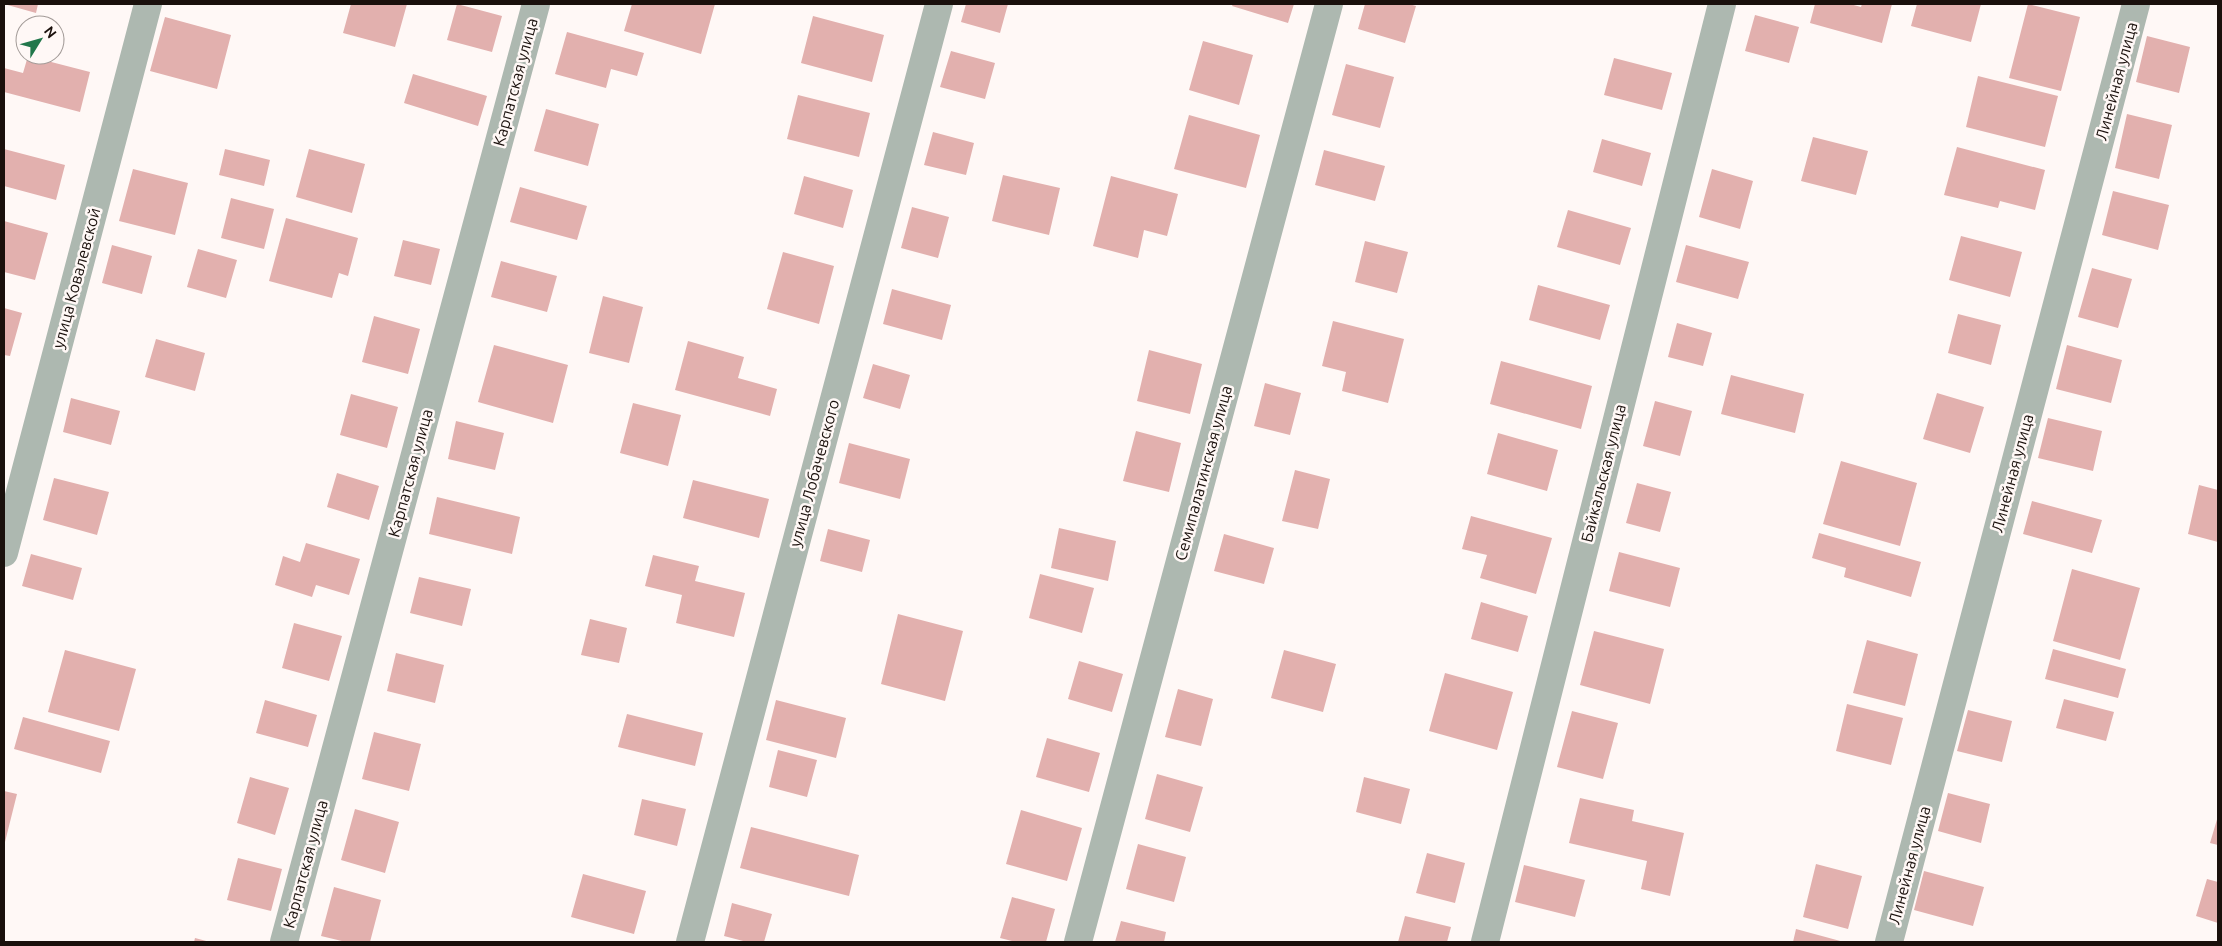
<svg xmlns="http://www.w3.org/2000/svg" width="2222" height="946" font-family="Ubuntu,sans-serif">
	<rect width="100%" height="100%" fill="#fff8f6"/>
	<!-- building -->
	<path fill="#e2b0ae" d="M4 4H38L36 13Z
		M351 4H407L395 47 343 33Z
		M457 4 502 16 492 52 447 40Z
		M632 4H715L701 54 624 31Z
		M966 4H1008L1000 33 961 22Z
		M1233 4H1294L1288 23 1232 6Z
		M1365 4H1409L1416 6 1405 43 1358 29Z
		M1815 4H1850L1861 7 1862 4H1892L1882 43 1810 23Z
		M1917 4H1981L1971 42 1911 26Z
		M2028 4 2080 17 2061 91 2009 78Z
		M1755 15 1799 27 1789 63 1745 51Z
		M813 16 884 35 872 82 801 63Z
		M165 17 231 35 217 89 150 71Z
		M567 32 644 53 637 76 611 69 606 88 555 74Z
		M2147 36 2190 47 2179 93 2136 82Z
		M1203 41 1253 55 1239 105 1189 90Z
		M951 51 995 63 985 99 940 87Z
		M28 56 90 72 80 112 4 92V68L23 73Z
		M1614 58 1672 73 1662 110 1604 95Z
		M1346 64 1394 77 1380 128 1332 115Z
		M413 74 487 96 478 126 404 103Z
		M1978 76 2058 96 2045 147 1966 127Z
		M798 95 870 113 859 157 787 139Z
		M546 109 599 124 588 166 534 151Z
		M2127 114 2172 125 2159 179 2115 168Z
		M1189 115 1260 135 1246 188 1174 169Z
		M933 132 974 143 966 175 924 165Z
		M1813 137 1868 151 1856 195 1801 181Z
		M1602 139 1651 153 1642 186 1593 172Z
		M1957 147 2045 170 2035 210 2000 201 1998 208 1944 195Z
		M4 149 65 165 56 200 4 186Z
		M225 149 270 160 264 186 219 175Z
		M309 149 365 164 352 213 296 197Z
		M1324 150 1385 166 1375 201 1315 185Z
		M133 169 188 183 175 235 119 221Z
		M1712 169 1753 181 1740 229 1699 217Z
		M1003 175 1060 188 1049 235 992 221Z
		M804 176 853 190 843 228 794 214Z
		M1111 176 1178 194 1167 236 1144 230 1138 258 1093 246Z
		M520 187 587 206 577 240 510 222Z
		M2113 191 2169 205 2158 250 2102 235Z
		M231 198 274 209 264 249 221 238Z
		M912 207 949 217 938 258 901 248Z
		M1568 210 1631 228 1620 265 1557 247Z
		M286 218 358 238 348 276 339 273 332 298 269 281Z
		M4 221 48 233 35 280 4 272Z
		M1961 236 2022 252 2010 297 1949 280Z
		M403 240 440 249 431 285 394 276Z
		M1365 241 1408 252 1397 293 1355 282Z
		M112 245 152 256 142 294 102 283Z
		M1686 245 1749 262 1738 299 1676 282Z
		M198 249 237 260 226 298 187 287Z
		M783 252 834 266 819 324 767 309Z
		M501 261 557 276 547 312 491 297Z
		M2092 268 2132 279 2118 328 2078 317Z
		M1538 285 1610 305 1600 340 1529 320Z
		M892 289 951 305 942 340 883 324Z
		M603 296 643 307 629 363 589 353Z
		M4 308 22 313 10 356 4 355Z
		M1958 314 2001 325 1991 365 1948 353Z
		M374 316 420 329 408 374 362 362Z
		M1333 321 1404 339 1388 403 1342 391 1346 372 1322 366Z
		M1677 323 1712 333 1703 366 1668 357Z
		M156 339 205 353 195 391 145 377Z
		M688 341 744 357 738 378 777 389 770 416 675 390Z
		M494 345 568 365 553 423 478 402Z
		M2067 345 2122 360 2111 403 2056 389Z
		M1149 350 1202 364 1190 414 1137 401Z
		M1501 361 1592 386 1581 429 1490 404Z
		M873 364 910 375 900 409 863 398Z
		M1731 375 1804 394 1795 433 1721 414Z
		M1265 383 1301 393 1290 435 1254 426Z
		M1937 393 1984 407 1970 453 1923 439Z
		M351 394 398 407 387 448 340 435Z
		M71 398 120 411 111 445 63 432Z
		M1655 401 1692 411 1680 456 1643 446Z
		M633 403 681 415 668 466 620 453Z
		M2048 418 2102 431 2093 471 2038 458Z
		M456 421 504 433 495 470 448 459Z
		M1136 431 1181 443 1169 492 1123 481Z
		M1498 433 1558 450 1547 491 1487 474Z
		M849 443 910 459 900 499 839 483Z
		M1841 461 1917 483 1900 546 1823 524Z
		M1295 470 1330 479 1318 529 1282 521Z
		M337 473 379 486 369 520 327 507Z
		M54 478 109 492 97 535 43 520Z
		M693 480 769 499 759 538 683 518Z
		M1637 483 1671 492 1660 532 1626 523Z
		M2199 485 2218 490V542L2188 534Z
		M437 497 520 517 512 554 429 534Z
		M2032 501 2102 520 2092 553 2023 534Z
		M1471 516 1552 538 1536 594 1480 578 1487 555 1462 549Z
		M1059 528 1116 541 1108 581 1051 568Z
		M828 529 870 540 862 572 820 561Z
		M1819 533 1921 562 1911 597 1844 577 1846 568 1812 558Z
		M1224 534 1274 548 1264 584 1214 571Z
		M306 543 360 559 349 595 316 585 312 597 275 585 283 556 300 562Z
		M1619 552 1680 568 1670 607 1609 591Z
		M31 554 82 568 73 600 22 586Z
		M653 555 699 566 695 581 745 593 734 637 676 623 682 595 645 586Z
		M2072 569 2140 588 2120 660 2053 641Z
		M1040 574 1094 588 1082 633 1029 618Z
		M419 577 471 589 462 626 410 613Z
		M1481 602 1528 616 1518 652 1471 639Z
		M898 614 963 631 945 701 881 684Z
		M590 619 627 628 619 663 581 655Z
		M294 623 342 636 329 681 282 668Z
		M1594 631 1664 649 1650 704 1580 685Z
		M1867 640 1918 654 1905 706 1853 693Z
		M2053 649 2126 669 2118 698 2045 679Z
		M65 650 136 669 119 731 48 712Z
		M1284 650 1336 664 1323 712 1271 698Z
		M396 653 444 665 435 703 387 691Z
		M1079 661 1123 674 1112 712 1068 699Z
		M1445 673 1513 692 1497 750 1429 731Z
		M1178 689 1213 699 1201 746 1165 737Z
		M2064 699 2114 712 2106 741 2056 728Z
		M265 700 317 715 308 747 256 733Z
		M776 700 846 718 836 758 766 740Z
		M1847 704 1903 718 1891 765 1836 751Z
		M1968 710 2012 721 2002 762 1957 751Z
		M1572 711 1618 723 1603 779 1557 767Z
		M627 714 703 733 695 766 618 747Z
		M23 717 110 741 101 773 14 749Z
		M374 732 421 744 409 791 362 779Z
		M1047 738 1100 753 1089 792 1036 777Z
		M778 750 817 760 807 797 769 787Z
		M1157 774 1203 787 1190 832 1145 819Z
		M250 777 289 788 275 835 237 823Z
		M1364 777 1410 789 1401 824 1356 812Z
		M4 791 17 794 4 846Z
		M1948 793 1990 804 1981 843 1938 831Z
		M1580 798 1634 810 1632 821 1684 833 1670 896 1641 889 1647 861 1569 843Z
		M642 799 686 809 677 846 634 835Z
		M355 809 399 822 385 873 341 860Z
		M1021 810 1082 828 1067 881 1006 864Z
		M2218 816V845L2210 843Z
		M751 827 859 855 849 896 740 868Z
		M1138 844 1186 857 1174 902 1126 889Z
		M1427 853 1465 863 1455 903 1416 893Z
		M238 858 282 869 271 911 227 900Z
		M1816 864 1862 876 1848 929 1803 917Z
		M1524 865 1585 880 1575 917 1515 902Z
		M1924 871 1984 887 1973 926 1914 910Z
		M583 874 646 891 634 934 571 917Z
		M2207 879 2218 882V923L2196 916Z
		M334 887 381 900 370 942H346L321 936Z
		M1012 897 1055 909 1046 942H1016L1000 938Z
		M732 903 772 914 764 942H747L724 936Z
		M1405 916 1451 927 1447 942H1398Z
		M1121 921 1166 932 1164 942H1115Z
		M1796 929 1844 942H1793Z
		M195 938 210 942H194Z"/>
	<g fill="none" stroke-linecap="round" stroke-linejoin="round">
		<!-- street -->
		<path stroke="#adb8b0" stroke-width="28" d="M4 553 148 4
			M284 942 536 4
			M690 942 939 4
			M1078 942 1329 4
			M1485 942 1722 4
			M1889 942 2136 4"/>
	</g>
	<g text-anchor="middle" stroke-width="5" stroke-linejoin="round" paint-order="stroke">
		<!-- street labels -->
		<g font-size="16" fill="#1a100c" stroke="#fff8f6">
			<text transform="translate(2116 81) rotate(-75)" y="6">Линейная улица</text>
			<text transform="translate(515 82) rotate(-75)" y="6">Карпатская улица</text>
			<text transform="translate(76 278) rotate(-75)" y="6">улица Ковалевской</text>
			<text transform="translate(410 473) rotate(-75)" y="6">Карпатская улица</text>
			<text transform="translate(814 473) rotate(-75)" y="6">улица Лобачевского</text>
			<text transform="translate(1203 473) rotate(-75)" y="6">Семипалатинская улица</text>
			<text transform="translate(1603 473) rotate(-76)" y="6">Байкальская улица</text>
			<text transform="translate(2012 473) rotate(-75)" y="6">Линейная улица</text>
			<text transform="translate(305 864) rotate(-75)" y="6">Карпатская улица</text>
			<text transform="translate(1909 865) rotate(-75)" y="6">Линейная улица</text>
		</g>
	</g>
	<!-- border -->
	<rect width="2222" height="946" fill="none" stroke="#1a100c" stroke-width="10"/>
	<!-- north arrow -->
	<g transform="translate(40 40) rotate(53)"><circle r="24" fill="#fff8f6" stroke="#a39b98"/>
	<path d="M0-4L9 19L0 12L-9 19Z" fill="#21774b"/>
	<text y="-8" font-size="14" font-weight="bold" text-anchor="middle" fill="#1a100c">N</text>
	</g>
</svg>
